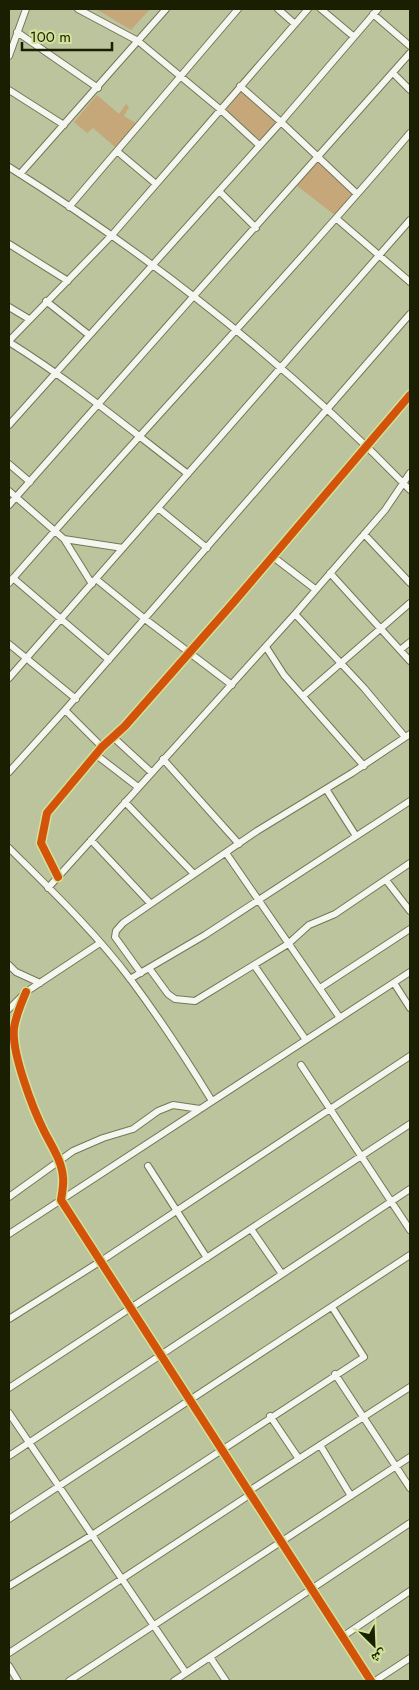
<svg xmlns="http://www.w3.org/2000/svg" width="419" height="1690" font-family="Jost,'Noto Naskh Arabic',sans-serif">
	<rect width="100%" height="100%" fill="#bbc49c"/>
	<!-- green -->
	<path fill="#c6a779" d="M96 9H150L131 30Z
		M241 91 277 121 260 140 226 110Z
		M97 95 119 114 126 104 129 107 124 116 137 124 115 147 93 128 87 133 74 122Z
		M317 158 353 193 336 216 296 185Z"/>
	<g fill="none" stroke-linecap="round" stroke-linejoin="round">
		<!-- minor casing -->
		<g stroke="#727857" stroke-width="8">
			<path id="minor" d="M78 9 138 41 221 110 259 145
				M278 9 295 24
				M321 9 353 36
				M373 14 410 46
				M17 32 98 88
				M9 56 26 9
				M393 73 410 90
				M240 86 281 122 356 193
				M9 90 64 125
				M118 152 156 184
				M9 167C155 259 290 366 410 490
				M20 174 166 9
				M219 191 256 228
				M69 207 238 9
				M337 219 410 282
				M9 244 68 281
				M46 301 89 335
				M9 307 29 319
				M9 341 112 235 308 9
				M9 342C73 382 128 428 188 474
				M9 425 281 122 378 9
				M9 464 30 482
				M9 491 64 539 92 584
				M9 505C142 354 276 203 410 53
				M158 508 207 548
				M364 534 410 583
				M64 539 123 548
				M272 556 315 589
				M330 573 410 661
				M13 578 109 660
				M96 579 145 619 232 685
				M9 583C141 431 280 286 410 133
				M295 614 364 688 405 737
				M9 644 76 699
				M266 647 284 675 364 766
				M400 650 410 642
				M9 678 410 220
				M303 696 410 603
				M65 710 102 747
				M113 737 151 772
				M95 754 138 787
				M163 759 239 844
				M9 772 65 710 410 314
				M326 789 356 836
				M125 802 194 874
				M91 840 150 903
				M9 848C51 890 95 932 131 980 160 1019 187 1060 212 1101
				M226 853 340 1018
				M58 877 41 843 47 813 102 747 125 726 233 603 410 395
				M386 880 410 911
				M48 888 295 614 385 510 410 473
				M9 965 16 972 40 983
				M254 965 306 1040
				M149 968 168 994 175 999 195 1001 288 944 309 925 335 914 410 863
				M141 973 115 937 116 931 123 923 257 831 352 773 410 734
				M130 979 205 935 410 801
				M394 983 410 1008
				M320 988 410 929
				M26 992C21 1004 16 1015 14 1028 11 1052 33 1109 44 1131 51 1145 62 1161 63 1177 64 1184 62 1193 61 1200L371 1681
				M9 1009 26 992 100 943
				M301 1065 410 1230
				M148 1166 207 1258
				M9 1197 73 1151 103 1138 133 1129 158 1111 173 1105 200 1109
				M251 1229 282 1274
				M9 1234 410 972
				M9 1319 101 1261 410 1056
				M335 1374 410 1488
				M9 1388 410 1124
				M9 1413 186 1673
				M270 1416 299 1459
				M320 1445 351 1496
				M9 1456 410 1189
				M249 1491 410 1387
				M9 1519 410 1255
				M9 1586 92 1535 364 1357 332 1307
				M342 1637 410 1591
				M9 1653 251 1494
				M210 1657 226 1681
				M9 1666 18 1681
				M69 1681 410 1457
				M174 1681 410 1523
				M375 1681 410 1658"/>
		</g>
		<!-- minor -->
		<use href="#minor" stroke="#f5f6f0" stroke-width="6"/>
		<!-- cycleway casing -->
		<g stroke="#d2e298" stroke-width="11">
			<path id="cycleway" d="M58 877 41 843 47 813 102 747 125 726 233 603 410 395
				M26 992C21 1004 16 1015 14 1028 11 1052 33 1109 44 1131 51 1145 62 1161 63 1177 64 1184 62 1193 61 1200L371 1681"/>
		</g>
		<!-- cycleway -->
		<use href="#cycleway" stroke="#d3530b" stroke-width="8"/>
	</g>
	<!-- border -->
	<rect width="419" height="1690" fill="none" stroke="#1a1f02" stroke-width="20"/>
	<!-- north arrow -->
	<g transform="translate(374 1645) rotate(156)" stroke="#d2e298" stroke-width="4" paint-order="stroke">
	<path d="M0-4L9 19L0 12L-9 19Z" fill="#1a1f02"/>
	<text y="-8" font-size="14" font-weight="bold" text-anchor="middle" fill="#1a1f02">ش</text>
	</g>
	<!-- scale -->
	<path d="M22 42v8h90v-8" fill="none" stroke="#1a1f02" stroke-width="2.5"/>
	<text x="30" y="42" font-size="15" fill="#1a1f02" stroke="#d2e298" stroke-width="4" paint-order="stroke">100 m</text>
</svg>
